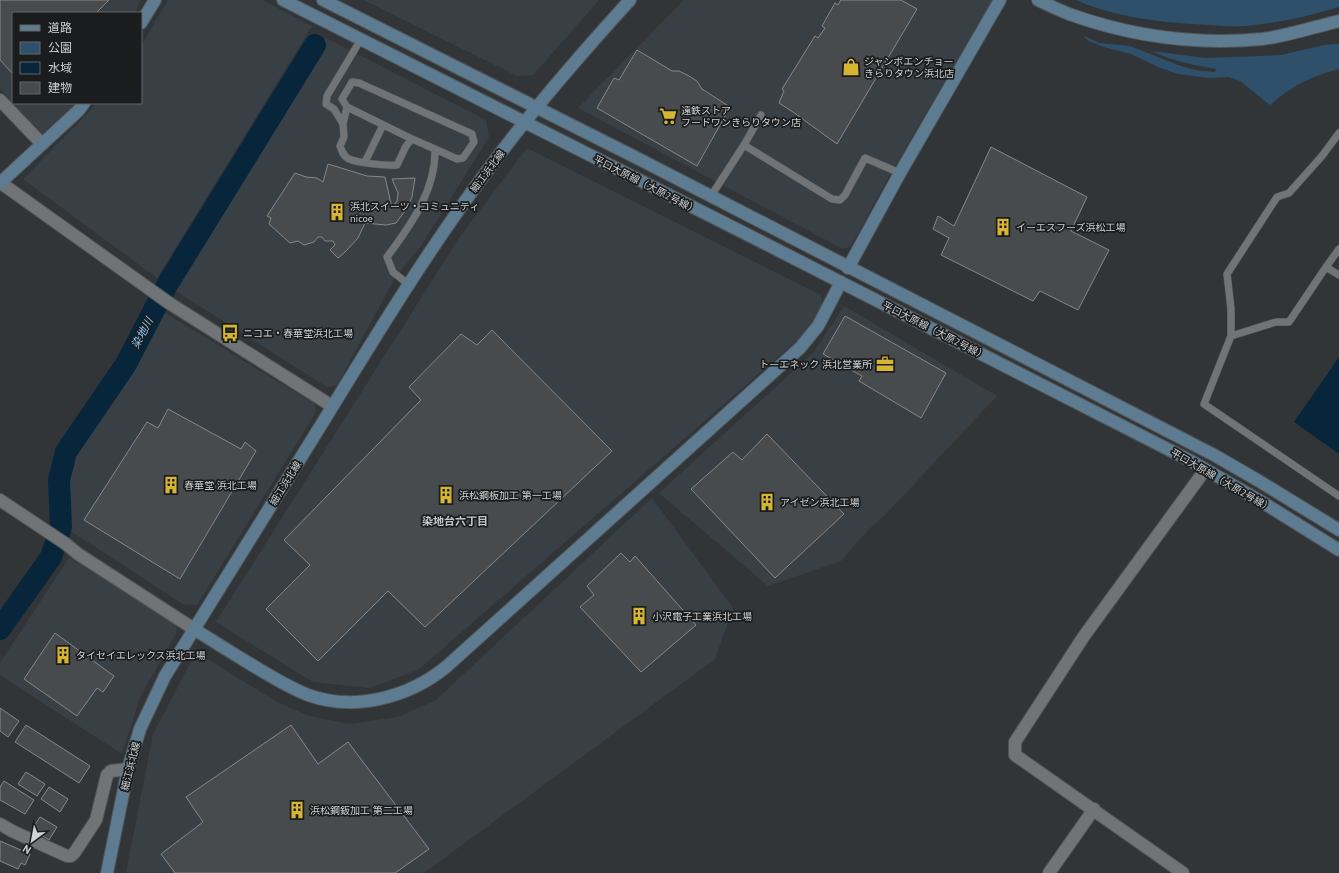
<svg xmlns="http://www.w3.org/2000/svg" width="1339" height="873" font-family="'PT Sans','Noto Sans JP',sans-serif">
	<rect width="100%" height="100%" fill="#323537"/>
	<!-- built -->
	<path fill="#384046" d="M0 0H141L135 13H13V103H76L42 134 0 89Z
		M168 0H262L312 26 157 278 23 179 88 113 96 103H141V46Z
		M364 0H599L533 75 517 76Z
		M684 0H992L888 178 851 246 843 249 578 108Z
		M326 38 486 120 489 137 421 246 395 278 337 385 327 387 176 291Z
		M527 148 821 295 822 305 807 332 418 670 370 688 313 682 216 622 459 238Z
		M844 306 997 396 886 514 868 530 841 561 768 586 659 493 813 353Z
		M162 311 315 404 316 412 197 605 183 604 69 530 65 475 69 458 134 365Z
		M652 498 733 608 715 659 424 873H126L153 734 196 652 277 702 309 716 349 724 398 717 436 700Z
		M69 558 176 622 177 632 140 697 122 754 0 675V663Z"/>
	<!-- green -->
	<path fill="#2e506b" d="M1076 0H1339V7C1309 16 1278 23 1246 26 1234 27 1222 26 1210 25 1166 23 1116 18 1076 0Z
		M1085 36 1099 43 1130 46 1178 65 1195 70 1215 72 1216 69C1195 65 1171 61 1152 51L1205 58 1235 57 1281 55 1324 45 1339 44V69C1311 76 1292 86 1270 105L1240 81 1229 77 1210 78 1178 74 1158 67 1131 54 1104 47 1089 41 1085 38Z"/>
	<!-- water -->
	<path fill="#07263c" d="M1339 357V454L1294 422Z"/>
	<g fill="none" stroke-linecap="round" stroke-linejoin="round">
		<!-- river -->
		<path stroke="#07263c" stroke-width="22" d="M0 629 51 557 61 527 59 480 66 452 126 364 167 285 315 45"/>
	</g>
	<!-- building -->
	<path fill="#484b4d" stroke="#85888a" d="M0 0H109L96 13H13V74L0 60Z
		M841 0H901L917 9 837 144 793 112 779 103 784 91 782 89 815 36 818 38 825 28 822 26 835 3 838 5Z
		M637 50 672 71H679L689 76 697 81 702 89 730 107 697 166 597 108 614 78 619 80Z
		M991 147 1087 197 1071 231 1109 250 1078 310 1040 291 1033 301 941 255 949 238 933 229 938 216 954 226Z
		M328 164 367 176 385 177 392 208 397 201 398 193 392 179 415 178 412 197 408 207 396 223 386 225 365 223 358 238 345 252 338 258 330 250 335 245 333 241H325L322 237H318L314 242 304 245 298 241 290 243 269 224 271 218 267 216 295 173 306 177 317 178 323 182Z
		M845 316 946 373 921 418 859 381 862 376 823 354Z
		M492 330 612 451 425 627 388 591 318 661 266 609 310 565 284 540 421 400 409 387 461 334 477 345Z
		M168 409 241 449 245 442 256 451 180 579 84 520 147 422 158 428Z
		M767 434 844 514 775 578 691 489 733 452 742 460Z
		M621 553 630 562 635 556 696 625 641 672 580 607 594 595 587 586Z
		M55 633 114 676 103 692 97 688 77 716 24 679Z
		M0 708 19 721 8 737 0 731Z
		M26 725 90 766 79 783 15 742Z
		M291 725 318 764 348 742 429 849 395 873H175L161 854 203 822 186 797Z
		M26 772 45 784 37 796 18 784Z
		M4 781 34 800 25 814 0 800V787Z
		M49 787 68 799 60 812 41 799Z
		M40 817 57 827 49 840 32 829Z
		M0 841 30 854 25 865 21 863 18 869 0 861Z"/>
	<g fill="none" stroke-linecap="round" stroke-linejoin="round">
		<!-- lane casing -->
		<g stroke="#515354" stroke-width="8">
			<path id="lane" d="M347 107 343 124 344 137 340 146C342 151 343 156 349 159 358 163 387 166 397 165L406 146 412 139
				M343 124 334 109 326 104 327 96 361 39
				M744 145 832 199 840 200 845 195 865 158 900 173
				M365 162 383 125
				M711 196 744 145 761 115
				M1326 267 1339 249
				M1339 275 1326 267 1289 322H1276L1231 336 1204 404 1339 496
				M408 284 393 272 387 257C411 225 436 190 435 149L412 139 347 107 342 99 352 82 359 83 472 134 474 142 463 158 457 159 435 149
				M1231 336V309L1227 274 1277 197 1289 193 1322 156 1339 133"/>
		</g>
		<!-- street casing -->
		<g stroke="#515354" stroke-width="14">
			<path id="street" d="M0 100 42 144
				M1 183 169 303 332 406
				M0 500 66 544 78 554 194 629
				M0 824 12 831 67 856H71L75 852 96 820 107 775 111 771 128 769
				M1049 873 1094 809
				M1183 873 1015 755V742L1084 636 1205 470"/>
		</g>
		<!-- secondary casing -->
		<g stroke="#515354" stroke-width="14">
			<path id="secondary" d="M283 0 762 242 1191 461 1262 502 1339 550
				M323 0 635 157 1214 455 1259 481 1339 530
				M1038 0C1048 5 1059 10 1069 14 1130 36 1197 45 1262 39 1288 36 1313 27 1339 21
				M141 23 155 0
				M0 183 79 110 84 103
				M848 268 900 173 1000 0
				M194 629C213 641 232 653 252 665 270 676 288 687 308 695 355 712 409 697 446 667L800 348 818 326 841 282
				M107 873 128 769 140 729 165 676C216 594 267 512 318 430 372 342 425 254 487 171 531 111 580 55 630 0"/>
		</g>
		<!-- lane -->
		<use href="#lane" stroke="#717476" stroke-width="7"/>
		<!-- street -->
		<use href="#street" stroke="#717476" stroke-width="12"/>
		<!-- secondary -->
		<use href="#secondary" stroke="#5d7c91" stroke-width="12"/>
	</g>
	<!-- icons -->
	<defs>
		<g id="shop-bare" transform="scale(1.38)"><path d="M-5-2.5h2.3a2.7 3.5 0 0 1 5.4 0H5L5.5 6h-11ZM-1.5-2.5h3a1.5 2.3 0 0 0-3 0Z" fill="#d7b534" stroke="#1b1c1d" stroke-width="2.5" paint-order="stroke"/></g>
		<g id="supermarket-bare" transform="scale(1.38)"><path d="M-6-5.5h2.5l.6 2H6L4.5 2H-2.5L-4.4-4H-6ZM-1.5 3.2a1.3 1.3 0 1 0 .1 0ZM3 3.2a1.3 1.3 0 1 0 .1 0Z" fill="#d7b534" stroke="#1b1c1d" stroke-width="2.5" paint-order="stroke"/></g>
		<g id="building-bare" transform="scale(1.38)"><path d="M-4-6H4V6H1V3H-1V6H-4ZM-2.5-4.3h1.7v1.8h-1.7ZM.8-4.3h1.7v1.8H.8ZM-2.5-1h1.7V.8h-1.7ZM.8-1h1.7V.8H.8Z" fill="#d7b534" stroke="#1b1c1d" stroke-width="2.5" paint-order="stroke"/></g>
		<g id="bus-bare" transform="scale(1.38)"><path d="M-5-6H5V4H4V6H2V4H-2V6H-4V4H-5ZM-3.5-4V0h7V-4ZM-3.5 1.2v1.5H-2V1.2ZM2 1.2v1.5H3.5V1.2Z" fill="#d7b534" stroke="#1b1c1d" stroke-width="2.5" paint-order="stroke"/></g>
		<g id="office-bare" transform="scale(1.38)"><path d="M-6-3h4V-5.5h4V-3h4V5H-6ZM-1-4.5V-3h2v-1.5ZM-6 0V1H6V0Z" fill="#d7b534" stroke="#1b1c1d" stroke-width="2.5" paint-order="stroke"/></g>
	</defs>
	<g fill-rule="evenodd">
		<use href="#shop-bare" x="851" y="67"/>
		<use href="#supermarket-bare" x="668" y="116"/>
		<use href="#building-bare" x="337" y="212"/>
		<use href="#building-bare" x="1003" y="227"/>
		<use href="#bus-bare" x="230" y="333"/>
		<use href="#office-bare" x="885" y="364"/>
		<use href="#building-bare" x="171" y="485"/>
		<use href="#building-bare" x="446" y="495"/>
		<use href="#building-bare" x="767" y="502"/>
		<use href="#building-bare" x="639" y="616"/>
		<use href="#building-bare" x="63" y="655"/>
		<use href="#building-bare" x="297" y="810"/>
	</g>
	<g text-anchor="middle" stroke-width="3.5" stroke-linejoin="round" paint-order="stroke">
		<!-- poi labels -->
		<g font-size="10" fill="#d0d2d3" stroke="#1b1c1d" text-anchor="start">
			<text x="864" y="65">ジャンボエンチョー<tspan x="864" dy="12">きらりタウン浜北店</tspan></text>
			<text x="681" y="114">遠鉄ストア<tspan x="681" dy="12">フードワンきらりタウン店</tspan></text>
			<text x="350" y="210">浜北スイーツ・コミュニティ<tspan x="350" dy="12">nicoe</tspan></text>
			<text x="1016" y="231">イーエスフーズ浜松工場</text>
			<text x="243" y="337">ニコエ・春華堂浜北工場</text>
			<text x="872" y="368" text-anchor="end">トーエネック 浜北営業所</text>
			<text x="184" y="489">春華堂 浜北工場</text>
			<text x="459" y="499">浜松鋼板加工 第一工場</text>
			<text x="780" y="506">アイゼン浜北工場</text>
			<text x="652" y="620">小沢電子工業浜北工場</text>
			<text x="76" y="659">タイセイエレックス浜北工場</text>
			<text x="310" y="814">浜松鋼鈑加工 第二工場</text>
		</g>
		<!-- street labels -->
		<g font-size="10" fill="#d0d2d3" stroke="#1b1c1d">
			<text transform="translate(487 171) rotate(-53)" y="4">細江浜北線</text>
			<text transform="translate(646 184) rotate(27)" y="4">平口大原線（大原2号線）</text>
			<text transform="translate(935 330) rotate(27)" y="4">平口大原線（大原2号線）</text>
			<text transform="translate(1222 480) rotate(30)" y="4">平口大原線（大原2号線）</text>
			<text transform="translate(285 483) rotate(-58)" y="4">細江浜北線</text>
			<text transform="translate(130 766) rotate(-76)" y="4">細江浜北線</text>
		</g>
		<!-- water labels -->
		<g font-size="11" font-style="italic" fill="#89c8fb" stroke="#1b1c1d">
			<text transform="translate(142 333) rotate(-62)" y="4">染地川</text>
		</g>
		<!-- neighbourhood labels -->
		<g font-size="11" font-weight="bold" fill="#c3c6c8" stroke="#1b1c1d">
			<text x="455" y="525">染地台六丁目</text>
		</g>
	</g>
	<!-- legend -->
	<rect x="12" y="12" width="130" height="92" fill="#1b1c1d" stroke="#636566"/>
	<rect x="20" y="25" width="20" height="6" fill="#5d7c91" stroke="#636566"/>
	<text x="48" y="32" font-size="12" fill="#d0d2d3">道路</text>
	<rect x="20" y="42" width="20" height="12" fill="#2e506b" stroke="#636566"/>
	<text x="48" y="52" font-size="12" fill="#d0d2d3">公園</text>
	<rect x="20" y="62" width="20" height="12" fill="#07263c" stroke="#636566"/>
	<text x="48" y="72" font-size="12" fill="#d0d2d3">水域</text>
	<rect x="20" y="82" width="20" height="12" fill="#484b4d" stroke="#636566"/>
	<text x="48" y="92" font-size="12" fill="#d0d2d3">建物</text>
	<!-- north arrow -->
	<g transform="translate(32 841) rotate(212)" stroke="#1b1c1d" stroke-width="3" paint-order="stroke">
	<path d="M0-3L7 15L0 10L-7 15Z" fill="#d0d2d3"/>
	<text y="-6" font-size="11" font-weight="bold" text-anchor="middle" fill="#d0d2d3">N</text>
	</g>
</svg>
